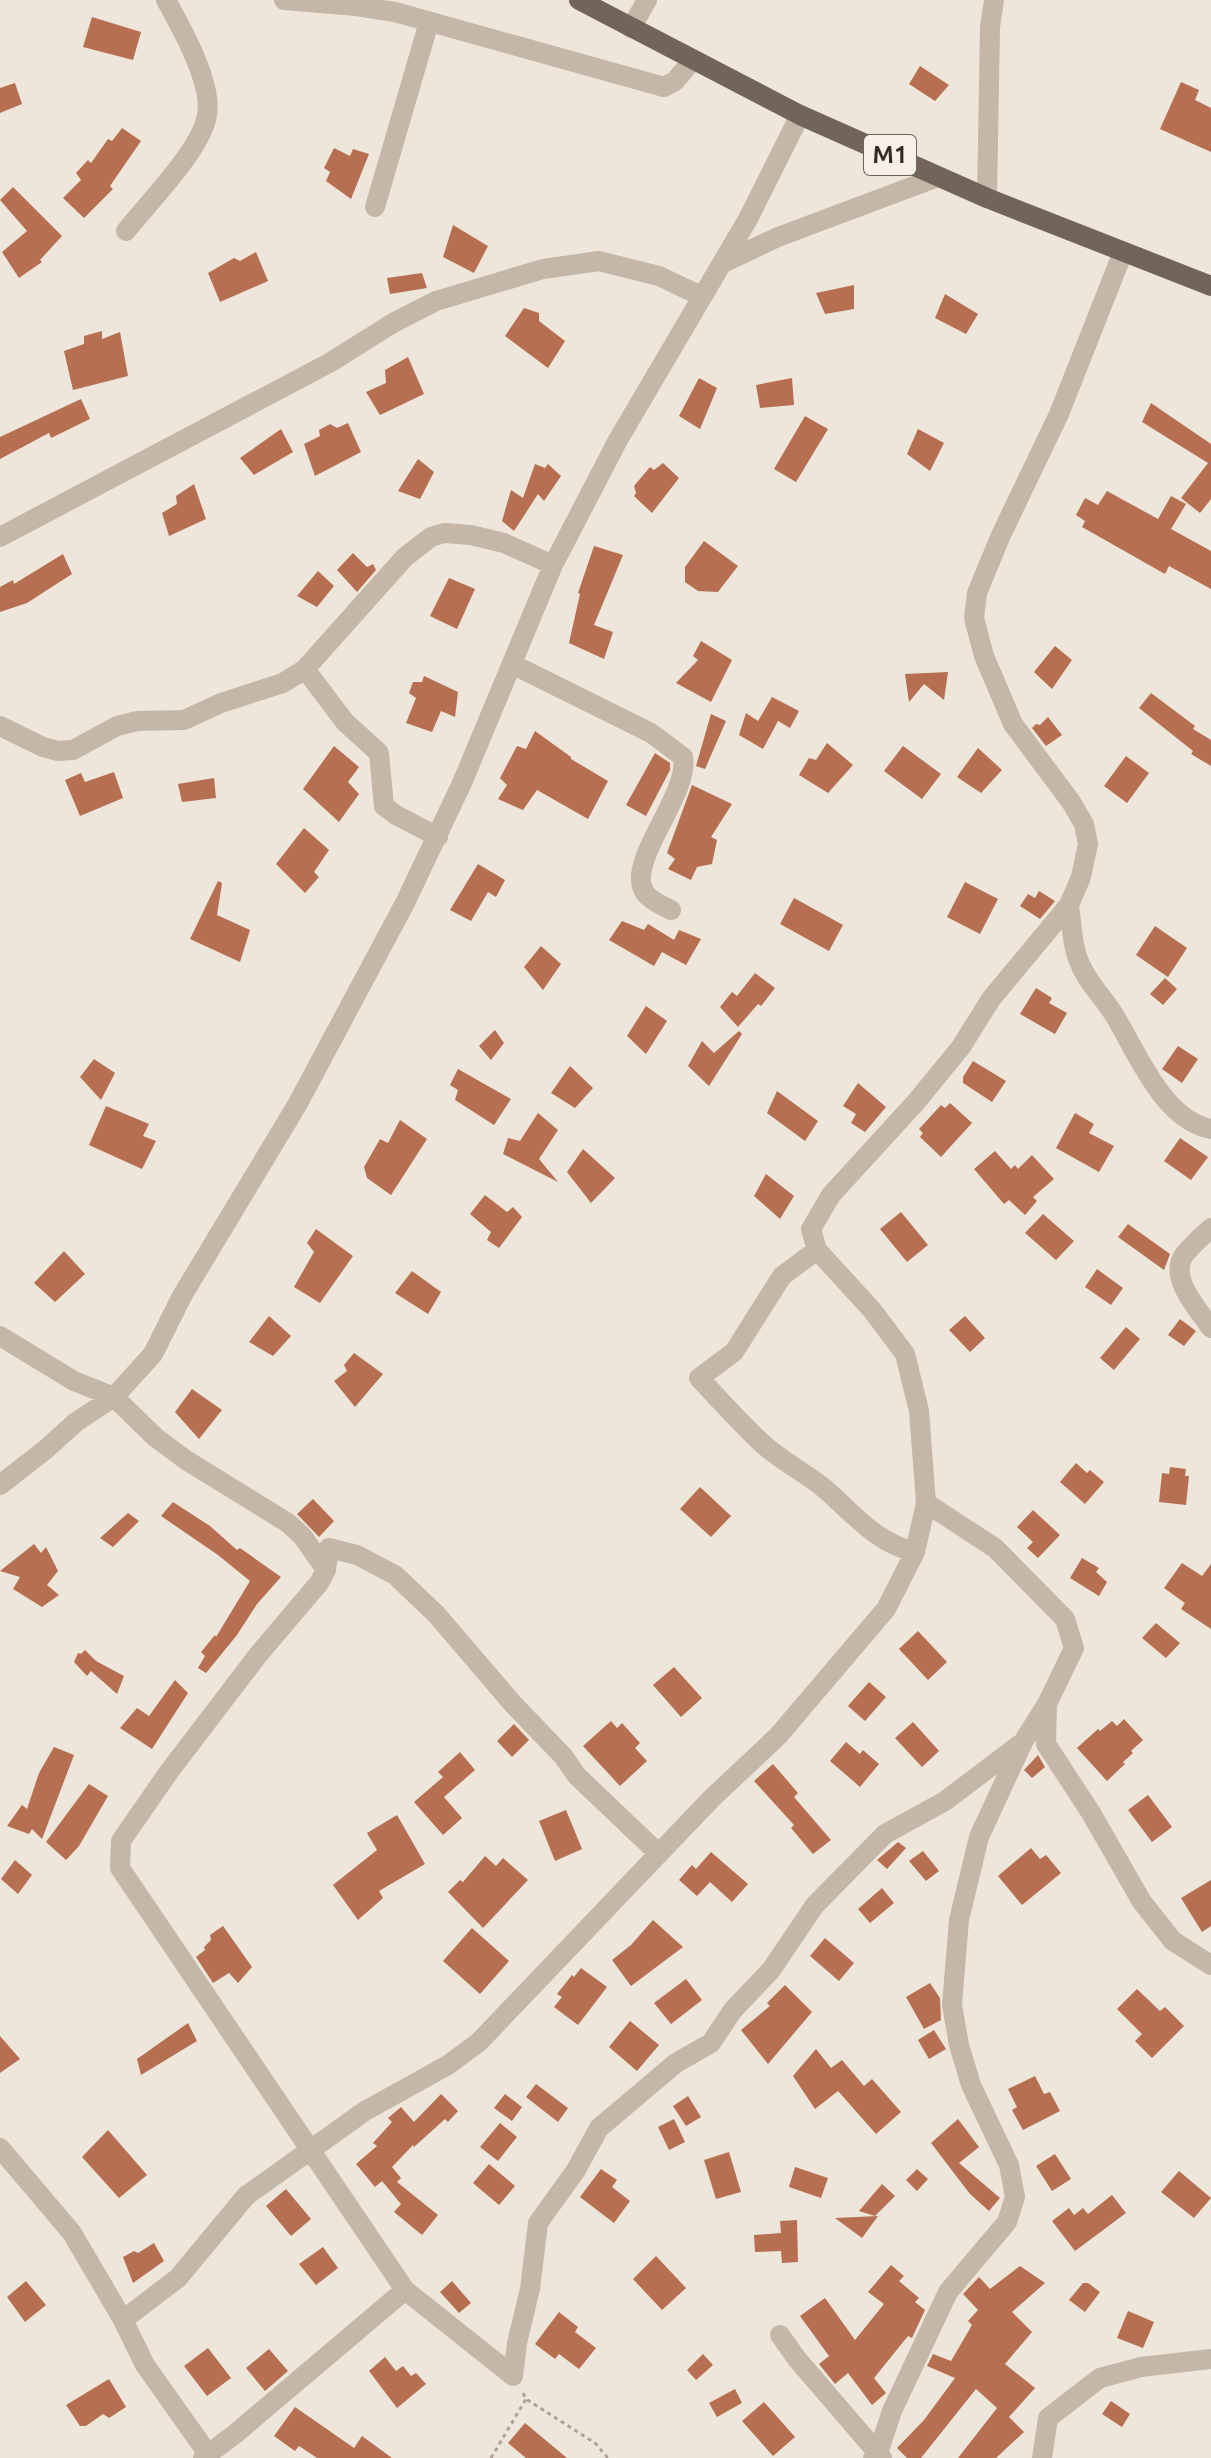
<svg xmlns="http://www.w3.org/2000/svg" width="1211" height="2458" viewBox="0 0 1211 2458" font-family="Ubuntu,sans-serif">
<rect width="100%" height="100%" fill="#eee6db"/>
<path fill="#b66f50" d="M92,17l49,15 -8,28 -50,-13z
M920,66l29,19 -14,16 -26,-17z
M1181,82l18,8 -4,10 16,8v44l-51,-23z
M15,83l7,21 -22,9v-25z
M122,128l19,13 -31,45 3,3 -29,29 -21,-20 18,-18 -5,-7 12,-13 3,3 17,-24 4,2z
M334,148l16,8 3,-7 16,5 -18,45 -25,-18 4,-9 -6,-4z
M13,187l49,49 -22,24 2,2 -23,16 -17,-26 25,-21 -27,-31z
M453,225l35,21 -14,27 -31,-16z
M256,252l12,29 -48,21 -12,-29 26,-15 6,3z
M422,273l5,15 -37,6 -3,-16z
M854,285v24l-29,5 -9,-21z
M945,294l33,20 -12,20 -31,-16z
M524,308l15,5v8l26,20 -17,27 -43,-32z
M102,331v8l18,-7 8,44 -55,14 -9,-39 20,-7v-8z
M408,357l16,37 -44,21 -14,-23 20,-9 -1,-13z
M699,378l18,10 -17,41 -21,-13z
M792,378l2,27 -34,3 -4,-23z
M81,399l9,20 -39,19 -2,-5 -49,26v-22z
M1151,403l60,41v55l-11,14 -19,-15 27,-35 -66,-41z
M805,416l23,13 -32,53 -22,-13z
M348,423l13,29 -46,24 -11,-32 16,-8 -1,-6 11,-6 7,4z
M281,429l12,23 -39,23 -14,-17z
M918,429l26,14 -14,28 -23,-17z
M418,459l16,13 -14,27 -22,-8z
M663,463l16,15 -27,35 -18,-17 2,-3 -2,-7 16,-19 4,3z
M535,464l10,4 3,-4 13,12 -17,25 -6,-7 -24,37 -12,-10 9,-31 12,8z
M194,484l12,35 -37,17 -7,-23 15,-9 -1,-8z
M1107,491l51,28 13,-23 15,8 -15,25 40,22v38l-42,-23 -4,8 -83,-47 3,-6 -9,-6 9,-17 13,7z
M704,541l34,25 -20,26 -20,-1 -13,-9v-15z
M594,546l29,9 -29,70 19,7 -9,27 -35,-16 11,-49 -2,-1z
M353,553l14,14 6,-3 3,6 -19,22 -20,-22z
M63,554l9,20 -45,29 -27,9v-25l13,-7 1,4z
M318,571l16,15 -17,21 -20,-11z
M449,578l26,11 -18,40 -27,-13z
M701,641l31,19 -21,42 -35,-19 22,-23 -5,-4z
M1055,646l17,14 -20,29 -18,-17z
M948,672l-4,28 -20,-16 -15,18 -4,-28z
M424,676l34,16 -3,25 -14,-6 -9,21 -26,-9 10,-25 -7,-5 4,-11h9z
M1151,693l44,33 -2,3 18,11v26l-20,-12 2,-3 -54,-43z
M772,697l27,14 -9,17 -12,-7 -15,28 -24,-14 7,-22 12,8z
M711,714l15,7 -21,48 -9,-3z
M1048,717l14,18 -16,11 -14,-18 4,-4 4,1z
M535,731l36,26v2l37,22 -20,38 -51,-29 -14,20 -25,-11 9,-14 -7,-7 17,-32 9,3z
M827,743l26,22 -25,28 -29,-18 10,-17 7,2z
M334,746l25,21 -11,15 11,12 -20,28 -36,-33z
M903,746l38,28 -19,25 -38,-28z
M978,748l24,22 -21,23 -24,-16z
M655,753l15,10v7l-24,46 -20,-11z
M1126,756l23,17 -22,30 -23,-17z
M114,772l9,26 -43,18 -15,-36 16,-7 4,9z
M214,778l2,20 -34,4 -4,-18z
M692,785l40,19 -21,33 6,3 -5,24 -15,3 -6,13 -23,-11 7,-10 -8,-6z
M304,828l25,22 -15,22 5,5 -14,16 -29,-29z
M478,864l27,16 -9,17 -8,-5 -17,29 -21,-11z
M218,881l4,2 -5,32 33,15 -10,32 -50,-23z
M965,882l33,17 -18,35 -33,-17z
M1039,891l16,10 -15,18 -20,-13 8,-12 7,4z
M794,898l49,27 -14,26 -49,-27z
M622,921l22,9 4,-6 26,16 5,-10 22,9 -15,26 -24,-13 -8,14 -45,-26z
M1155,926l32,22 -19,29 -32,-22z
M541,946l20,18 -18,26 -19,-23z
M755,973l20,15 -14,18 -3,-2 -20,23 -18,-20 12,-15 5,4z
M1165,978l12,11 -14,16 -13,-11z
M1036,988l16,10 -3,5 18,10 -12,21 -35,-20z
M646,1006l21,15 -21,33 -19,-18z
M495,1030l9,13 -13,17 -12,-14z
M739,1031l3,3 -33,52 -21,-20 14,-25 12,12z
M1178,1046l20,13 -16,24 -20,-14z
M94,1059l21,14 -14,27 -21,-23z
M973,1061l33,20 -14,21 -29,-19v-6z
M570,1066l23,22 -18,20 -24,-15z
M458,1069l53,30 -17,26 -39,-25 3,-10 -8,-5z
M858,1083l28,24 -21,25 -14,-9 5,-9 -13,-8z
M777,1091l41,30 -13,20 -38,-28z
M950,1103l22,20 -31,34 -21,-20 3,-4 -4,-4 22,-24 4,3z
M106,1106l43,18 -6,12 13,5 -14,28 -53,-24z
M538,1113l20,17 -19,29 19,23 -55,-28 5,-16 12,3z
M1075,1113l19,11 -5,9 25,13 -15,26 -43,-24z
M400,1120l27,19 -36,56 -24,-17 -3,-11 16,-28 8,4z
M1180,1138l28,19 -17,23 -27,-19z
M583,1149l32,29 -24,25 -24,-31z
M995,1151l16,18 4,-4 3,4 14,-14 22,24 -21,18 4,4 -12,14 -16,-15 -5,4 -30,-35z
M766,1174l28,22 -14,23 -26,-23z
M485,1195l22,17 6,-5 9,10 -23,31 -12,-8 4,-8 -21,-18z
M901,1212l27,33 -21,17 -27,-33z
M1043,1214l31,27 -18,19 -31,-27z
M1128,1224l42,30 -6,16 -46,-33z
M316,1229l37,27 -33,47 -26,-16 20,-35 -7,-9z
M64,1251l21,23 -30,28 -21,-19z
M1097,1269l26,19 -12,17 -26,-18z
M412,1271l29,21 -13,22 -33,-21z
M269,1316l22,20 -18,20 -24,-14z
M965,1316l20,22 -15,14 -21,-22z
M1180,1319l16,12 -12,15 -16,-11z
M1126,1327l14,12 -26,31 -14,-12z
M354,1353l29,21 -28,33 -21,-26 13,-10 -3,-6z
M192,1389l30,21 -23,29 -24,-27z
M1076,1463l11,10 3,-3 14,12 -19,22 -25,-22z
M1170,1467l16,2 -1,7h4l-3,29 -27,-3 3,-29 7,1z
M700,1487l31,29 -20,21 -31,-28z
M313,1499l21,22 -15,16 -22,-23z
M173,1502l37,24 27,24 3,-2 41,29 -24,27 -20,31 -31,38 -8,-5 7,-12 -4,-4 14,-17 1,2 34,-56 -32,-26 -57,-39z
M1033,1510l27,25 -22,23 -11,-10 6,-6 -16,-15z
M128,1513l11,8 -26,26 -13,-9z
M34,1544l7,9 5,-6 12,24 -11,14 12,10 -17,12 -29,-18 7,-12 -20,-6z
M1082,1558l17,10 -3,4 11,10 -8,14 -29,-18z
M1182,1563l20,13 9,-12v65l-30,-20 4,-6 -21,-15z
M1156,1623l24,20 -14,15 -24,-20z
M918,1631l29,31 -19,18 -29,-31z
M85,1650l11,11 28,15 -7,18 -26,-23 -4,5 -13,-14 4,-9 3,1z
M674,1667l28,31 -21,19 -28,-32z
M175,1680l13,13 -36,56 -32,-21 17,-20 12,8z
M869,1682l17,15 -21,24 -17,-15z
M1124,1719l19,21 -12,11 2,2 -10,9 2,2 -18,17 -30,-33 21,-19 2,2 12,-10 5,5z
M611,1721l6,7 5,-5 18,20 -5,5 12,13 -27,25 -37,-40z
M913,1722l26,29 -17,16 -27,-29z
M514,1724l15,16 -17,17 -15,-16z
M846,1742l14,12 3,-4 16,14 -19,23 -30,-26z
M54,1747l20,8 -32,84 -10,-10 -3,5 -22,-8 15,-21 5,4 12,-36z
M460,1752l15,18 -31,27 18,21 -19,17 -29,-33 29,-25 -5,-5z
M1038,1755l7,12 -13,11 -8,-8z
M773,1764l25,29 -4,4 37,43 -18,14 -22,-26 3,-3 -40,-44z
M89,1784l19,12 -29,50 -13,14 -20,-18z
M1148,1795l24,32 -20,15 -24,-32z
M566,1810l16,39 -27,12 -16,-40z
M397,1815l28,49 -46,27 4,7 -25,22 -25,-35 44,-35 -10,-17z
M898,1842l8,6 -19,21 -10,-9z
M1031,1848l9,11 6,-4 15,18 -39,32 -24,-29z
M923,1851l16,20 -13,10 -17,-20z
M711,1852l37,32 -16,18 -22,-20 -13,14 -18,-16 13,-15 4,4z
M485,1856l11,10 7,-8 25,22 -45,48 -35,-36 12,-12 3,2z
M15,1860l17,15 -14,19 -17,-15z
M1211,1880v46l-9,6 -21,-34z
M882,1888l12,15 -24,20 -12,-14z
M653,1920l30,27 -52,39 -19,-26 19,-15z
M223,1926l29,41 -14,16 -9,-10 -16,10 -17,-26 9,-7 -1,-3 7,-7 -1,-5z
M472,1928l37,33 -29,33 -37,-33z
M825,1938l29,25 -15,18 -29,-25z
M581,1968l26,19 -29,38 -24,-18 8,-10 -5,-3 15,-19 2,2z
M686,1979l16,21 -31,24 -17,-21z
M930,1983l10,15 1,22 -17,9 -18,-32z
M785,1985l27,27 -44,52 -27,-34 29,-24 -3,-3z
M1137,1989l23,22 5,-4 19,19 -32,32 -17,-17 7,-7 -25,-25z
M630,2021l29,24 -22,26 -28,-24z
M188,2023l9,18 -56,34 -4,-16z
M934,2030l12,19 -17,10 -11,-19z
M0,2036l20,23 -20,14z
M816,2049l15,19 11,-8 22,26 8,-7 29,33 -25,22 -38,-43 -23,18 -22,-33z
M1035,2076l9,18 6,-2 10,19 -37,19 -11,-20 5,-3 -9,-18z
M536,2084l32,24 -10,14 -32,-25z
M441,2094l17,17 -10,11 -3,-3 -31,28 -1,-2 -21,22 9,11 -4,4 41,33 -16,20 -28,-23 7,-8 -19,-23 -7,6 -19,-23 21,-18 -4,-3 19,-21 -4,-4 13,-11 13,15z
M505,2094l17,13 -10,14 -18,-13z
M688,2096l13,21 -15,9 -13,-20z
M674,2119l11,23 -16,8 -11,-23z
M958,2119l21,28 -20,16 41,35 -11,13 -19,-17 -39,-51z
M500,2123l17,14 -19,24 -18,-14z
M108,2130l39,45 -28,23 -37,-41z
M729,2152l12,40 -25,7 -12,-39z
M1055,2154l16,25 -19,12 -16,-25z
M489,2164l26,22 -16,19 -26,-22z
M795,2167l33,11 -7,20 -32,-11z
M601,2169l16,11 -5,7 18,14 -16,22 -34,-26z
M917,2169l11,10 -11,12 -11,-11z
M1179,2171l32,27 -17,20 -33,-26z
M882,2184l13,12 -20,20 -16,-5z
M286,2189l25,30 -20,17 -25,-30z
M1112,2195l14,18 -51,38 -23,-30 17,-13 5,7 9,-7 5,6z
M878,2216l-16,22 -27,-20z
M797,2220l1,42 -16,1 -1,-12 -26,1 -1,-17 27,-2 -1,-12z
M154,2243l10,18 -31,22 -10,-26 11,-6 4,2z
M323,2247l15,21 -22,17 -17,-21z
M656,2256l30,32 -24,22 -29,-31z
M891,2265l13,11 -5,5 20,17 -4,4 10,8 -13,28 -4,-2 -34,42 12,15 -14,12 -24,-32 -13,11 -16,-20 10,-8 -29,-40 25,-18 30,42 29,-36 -16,-12z
M1020,2266l25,17 -33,29 20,20 -27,32 30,24 -26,29 15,15 -28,26h-38l39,-50 -21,-19 -55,69h-14l-10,-10 27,-28 31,-42 -28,-12 6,-12 18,7 21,-36 -4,-4 10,-11 -15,-16 16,-17 11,12z
M26,2281l20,24 -21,17 -18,-25z
M452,2281l19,22 -12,10 -19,-21z
M1083,2283h5l12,9 -15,20 -16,-12z
M1128,2311l26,11 -11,26 -26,-10z
M559,2312l19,15 -3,5 21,16 -17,21 -20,-15 -4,5 -20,-15z
M208,2348l23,30 -24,18 -23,-30z
M269,2349l19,22 -23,20 -19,-23z
M703,2354l10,11 -17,15 -9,-10z
M385,2357l11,14 7,-5 8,10 5,-3 10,11 -29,24 -28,-37z
M109,2379l17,28 -17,11 -6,-4 -17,12h-6l-14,-21z
M735,2389l7,14 -25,14 -8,-14z
M1111,2401l19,13 -8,13 -20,-13z
M764,2402l31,35 -22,19 -31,-35z
M295,2407l59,41 8,-12 30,22h-75l-18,-12 -4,5 -21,-15z
M525,2423l42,35h-41l-18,-15z"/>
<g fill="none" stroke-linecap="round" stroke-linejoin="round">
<path stroke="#b0a193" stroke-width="3" stroke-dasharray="4 4" stroke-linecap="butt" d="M523,2393l3,6 69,44 13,15
M491,2458l35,-59"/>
<path stroke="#c4b7a8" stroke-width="20" d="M284,0l72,6 39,6 269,75 11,-6 18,-21
M631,28l16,-28
M987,198l3,-171 4,-27
M375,207l54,-185
M126,231c22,-28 76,-82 81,-116 6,-31 -26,-88 -41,-115
M723,263l55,-26 160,-60
M0,537l331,-175 62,-39 43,-22 107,-32 56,-8 60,15 42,20
M512,664l139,69 32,24c7,38 -59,106 -38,136 6,8 18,13 26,17
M305,669l40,53 34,31 5,53 12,9 42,22
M0,726l43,21 15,4 15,-1 44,-24 20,-5 47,-1 37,-17 62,-20 22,-14 100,-112 26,-20 13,-4 27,2 33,8 49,22
M1069,905c3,20 3,43 12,61 8,19 25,34 35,52 22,37 48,102 95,111
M1211,1228c-9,8 -19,17 -27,27 -16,23 15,55 27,73
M817,1250l-35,26 -48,76 -35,26c21,22 42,46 65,67 19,17 42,28 61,44 29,25 51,54 90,63
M0,1336l74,45 40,16 41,40 31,23 102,63 15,14 23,33 3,-22 28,7 38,20 41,39 77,90 50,52 14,20 82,78
M0,1485l45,-35 31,-28 38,-25 39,-43 29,-58 115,-191 108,-202 57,-120 91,-218 65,-125 130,-221 52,-104
M326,1570l-7,13 -61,72 -90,118 -47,68 -1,27 285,422 108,86
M1047,1704l-1,40 45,69 51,89 31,39 38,24
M0,2148l72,85 51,87 22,45 63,89
M123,2320l55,-42 68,-82 119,-85 83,-46 31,-23 232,-243 67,-63 108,-127 29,-57 11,-49 -7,-92 -14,-57 -33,-44 -55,-60 -6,-21 20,-34 85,-93 45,-55 30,-48 78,-94 12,-28 7,-33 -4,-20 -13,-22 -58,-78 -29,-68 -10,-38 3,-25 24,-58 58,-121 64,-162
M780,2335l17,24 85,99
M513,2376l4,-33 13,-54 8,-66 38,-53 23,-42 77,-65 35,-20 22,-33 38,-40 44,-65 70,-71 60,-33 74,-56
M203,2458l32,-24 170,-144
M873,2458l5,-5 14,-42 56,-119 59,-70 8,-25 -6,-32 -38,-80 -12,-40 -7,-40 7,-85 20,-83 44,-95 24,-38 27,-56 -9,-29 -70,-71 -69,-45
M1042,2458l6,-40 52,-40 41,-11 70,-8"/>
<path stroke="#72645a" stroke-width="20" d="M579,0l221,115 187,83 224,88"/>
</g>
<g text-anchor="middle" stroke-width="6" stroke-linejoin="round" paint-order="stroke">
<rect fill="#f6f0e6" stroke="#6d6660" stroke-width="2" x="864" y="135" width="52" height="40" rx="6"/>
<g font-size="24" font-weight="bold" fill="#322b27">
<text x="890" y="163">M1</text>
</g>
</g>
</svg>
